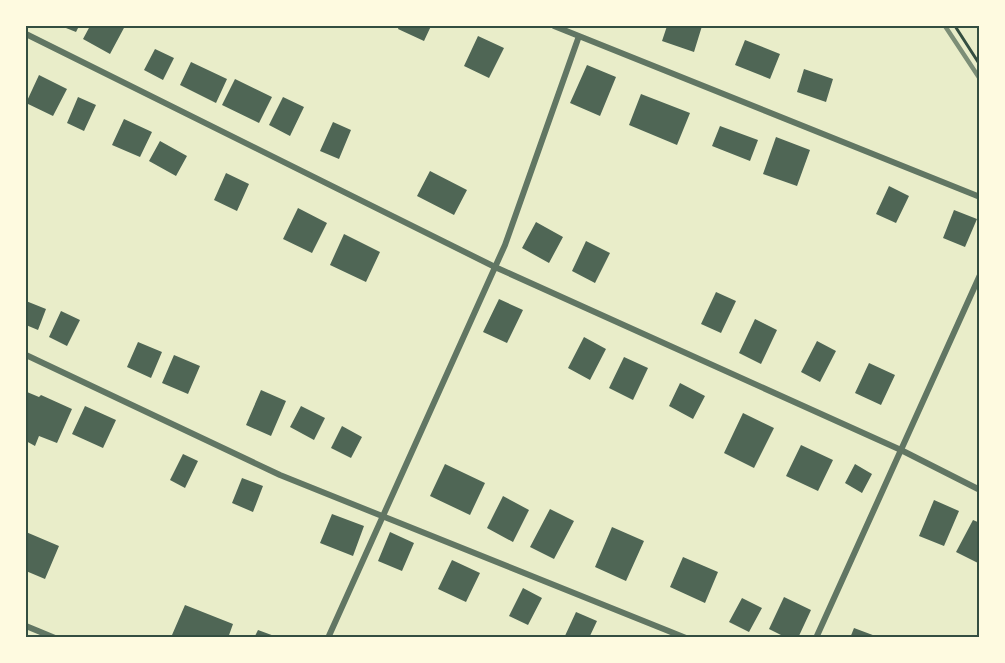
<svg xmlns="http://www.w3.org/2000/svg" width="1005" height="663" viewBox="0 0 1005 663" font-family="Ubuntu,sans-serif">
<rect width="100%" height="100%" fill="#e9edc9"/>
<path fill="#4f6655" d="M61,26h18l-3,6z
M90,26h35l-15,28 -27,-15z
M399,26h32l-7,15 -26,-12z
M667,26h35l-8,26 -32,-11z
M478,36l26,12 -15,30 -25,-12z
M745,40l35,14 -10,25 -35,-14z
M155,49l19,9 -11,22 -19,-10z
M191,62l36,17 -11,24 -36,-18z
M587,65l29,12 -16,39 -30,-13z
M804,69l29,10 -7,23 -29,-10z
M39,75l28,14 -14,27 -27,-13z
M235,79l37,18 -13,26 -37,-18z
M641,94l49,19 -13,32 -48,-20z
M78,97l18,8 -12,26 -17,-8z
M283,97l21,10 -14,29 -21,-11z
M124,119l28,13 -12,25 -28,-12z
M333,122l18,8 -12,29 -19,-8z
M720,126l38,14 -8,21 -38,-15z
M776,137l34,13 -13,36 -34,-12z
M160,141l27,15 -11,20 -27,-15z
M430,171l37,19 -13,25 -37,-19z
M226,173l23,11 -12,27 -23,-11z
M889,186l20,10 -13,27 -20,-9z
M298,208l29,15 -15,30 -29,-14z
M954,210l23,9 -12,28 -22,-9z
M536,222l27,15 -14,26 -27,-15z
M344,234l36,18 -14,30 -36,-17z
M586,241l24,12 -15,30 -23,-12z
M716,292l20,9 -15,32 -20,-9z
M499,299l24,11 -16,33 -24,-11z
M26,301l20,8 -8,21 -12,-5z
M61,311l19,9 -13,26 -18,-9z
M755,319l22,11 -16,34 -22,-11z
M584,337l22,12 -16,31 -22,-12z
M817,341l19,10 -16,31 -19,-10z
M138,342l24,10 -11,26 -24,-11z
M174,355l26,11 -12,28 -26,-11z
M624,357l24,11 -15,32 -24,-12z
M869,363l26,12 -14,30 -26,-12z
M680,383l25,13 -12,23 -24,-13z
M261,390l25,11 -15,35 -25,-11z
M27,392l12,5 2,-2 31,14 -15,34 -18,-7 -4,10 -9,-5z
M85,406l31,14 -13,28 -31,-14z
M301,406l24,12 -11,22 -24,-13z
M743,413l31,15 -20,40 -30,-15z
M342,426l20,11 -11,21 -20,-10z
M801,445l32,15 -15,31 -32,-15z
M183,454l15,7 -13,27 -15,-8z
M445,464l40,19 -15,32 -40,-19z
M855,464l17,10 -10,19 -17,-10z
M242,478l21,8 -10,26 -21,-9z
M503,496l26,14 -16,32 -26,-14z
M934,500l25,11 -15,35 -25,-10z
M550,509l24,12 -20,38 -24,-12z
M332,514l32,12 -11,30 -33,-13z
M973,520l7,3v41l-24,-12z
M612,527l32,14 -18,40 -31,-14z
M26,532l33,14 -14,33 -19,-8z
M390,532l24,11 -12,28 -24,-10z
M683,557l35,15 -13,31 -35,-16z
M452,560l28,13 -14,29 -28,-13z
M523,588l19,10 -14,27 -19,-9z
M784,597l27,13 -13,28h-11l-18,-9z
M742,598l20,10 -13,24 -20,-10z
M185,605l48,19 -5,14h-49l-7,-3z
M576,612l21,9 -8,17h-25z
M854,628l24,9v1h-28z
M258,630l19,7v1h-23z"/>
<g fill="none" stroke-linecap="round" stroke-linejoin="round">
<path stroke="#344e41" stroke-width="3" d="M955,26l25,39"/>
<path stroke="#617663" stroke-width="6" d="M554,26l426,171
M26,34l469,233 406,183 79,40
M26,355l254,120 406,163
M26,626l29,12
M328,638l177,-393 74,-209
M816,638l164,-363"/>
<path stroke="#7c8e77" stroke-width="4.5" d="M945,26l35,53"/>
</g>
<rect width="1005" height="663" fill="none" stroke="#fefae0" stroke-width="54"/>
<rect x="27" y="27" width="951" height="609" fill="none" stroke="#344e41" stroke-width="2"/>
</svg>
